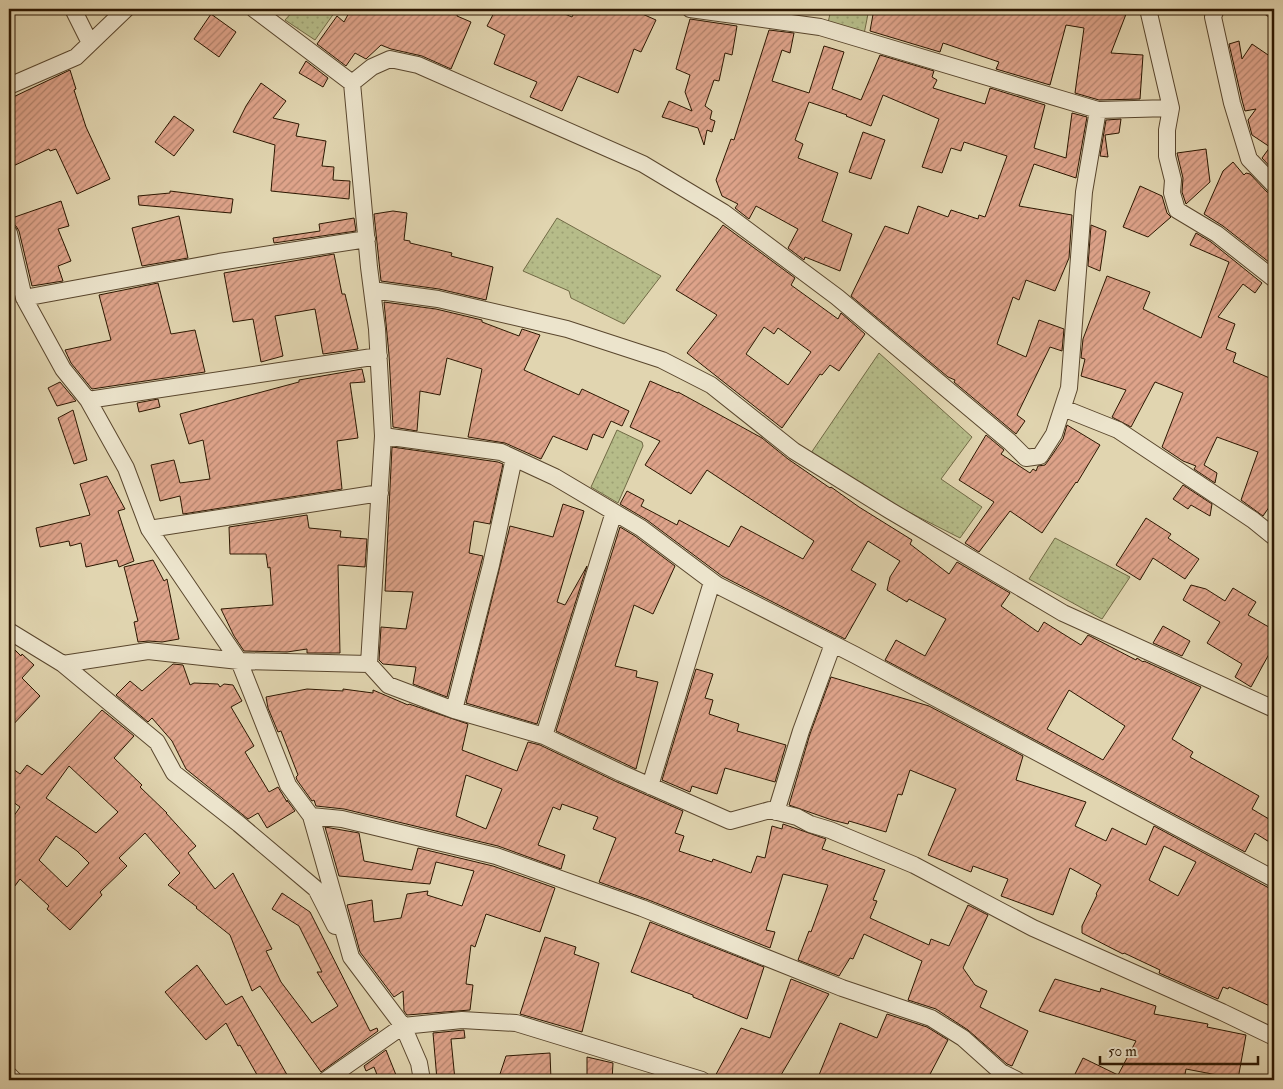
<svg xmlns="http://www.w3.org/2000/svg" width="1283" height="1089" viewBox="0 0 1283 1089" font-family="'IM FELL Double Pica',serif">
<defs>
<pattern id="grass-dots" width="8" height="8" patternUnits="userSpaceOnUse" patternTransform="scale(1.25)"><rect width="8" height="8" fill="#b6bc89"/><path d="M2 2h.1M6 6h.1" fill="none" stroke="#9da174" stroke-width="1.8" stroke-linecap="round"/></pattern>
<pattern id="building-hatch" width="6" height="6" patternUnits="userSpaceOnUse" patternTransform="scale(1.25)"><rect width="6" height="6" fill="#dea38a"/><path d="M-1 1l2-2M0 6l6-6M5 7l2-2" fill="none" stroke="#b4846e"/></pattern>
</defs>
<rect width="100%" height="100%" fill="#e1d5b0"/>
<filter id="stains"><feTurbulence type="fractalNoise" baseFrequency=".004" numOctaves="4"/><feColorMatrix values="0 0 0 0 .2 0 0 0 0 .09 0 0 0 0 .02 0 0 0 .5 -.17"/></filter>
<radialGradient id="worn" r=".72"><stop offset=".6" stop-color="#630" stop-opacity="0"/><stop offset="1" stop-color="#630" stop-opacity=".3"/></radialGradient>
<path fill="url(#grass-dots)" stroke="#716a45" d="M302,9h35l-22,31 -30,-20 9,-10 4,5z
M831,9h38l-5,25 -36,-11z
M557,218l104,58 -37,48 -53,-26 -2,-7 -46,-20z
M879,353l93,84 -31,42 41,28 -22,31 -71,-36 -78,-49z
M617,430l25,12 1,4 -25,57 -27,-16z
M1055,538l75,39 -28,42 -73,-40z"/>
<path fill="url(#building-hatch)" stroke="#2c1701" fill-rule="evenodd" d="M351,9h108l-2,7 14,6 -20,47 -29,-13 -31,-7 -10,-4 -15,14 -11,-6 -9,13 -29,-22 20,-28 7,6z
M496,9h57l19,8 4,-8h55l25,11 -15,32 -7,-3 -16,44 -40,-17 -16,35 -32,-14 7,-15 -43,-18 11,-29 -18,-9z
M874,9h254l-17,44 32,2 -3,44 -41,1 -24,-7 9,-65 -18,-3 -16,60 -54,-16 3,-7 -56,-19 -3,9 -70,-21z
M211,14l25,18 -17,25 -25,-18z
M690,19l47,7 -5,29 -7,-2 -6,28 -5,-1 -9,26 7,5 -2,8 5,2 -3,11 -5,-2 -3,15 -6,-17 -36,-11 7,-16 23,10 -7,-19 5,-17 -14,-6z
M769,30l25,3 -4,20 -8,-3 -10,31 37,12 15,-47 20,6 -12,37 29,11 19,-45 54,16 -2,6 5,3 -4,8 52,16 5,-16 55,17 -11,43 32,10 6,-45 15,4 -11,61 -42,-14 -15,42 53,9 -3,43 -14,33 -29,-11 -7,20 -6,-3 -16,47 29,13 13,-37 25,9 -2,22 -12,-4 -33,68 8,6 -9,13 -62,-52 1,-2 -7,-3 -97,-81 34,-70 23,8 10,-28 30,11 3,-7 27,9 1,-4 6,2 22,-61 -43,-14 -3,9 -10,-3 -9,25 -20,-6 17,-48 -56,-24 -12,31 -25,-10 1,-1 -38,-13 -14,38 8,4 -5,14 40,15 -16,48 30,13 -12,37 -35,-14 -1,3 -16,-12 10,-19 -42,-23 -7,13 -14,-11 3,-4 -16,-8 -6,-16 15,-41 3,1z
M1239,41l3,18 10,-15 22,15v112l-12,-13 8,-11 -18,-12 -4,-15 8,-11 -11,2 -3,-11 -13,-56z
M306,61l22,17 -5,9 -24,-14z
M70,70l6,19 -2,1 12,37 24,52 -33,15 -21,-45 -6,2 -1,-2 -40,19v-69z
M261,83l25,18 -13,17 26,6 -3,12 30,5 -4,25 12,1 -1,13 17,1 -1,18 -78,-8 4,-46 -42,-13 13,-26z
M174,116l20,14 -20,26 -19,-14z
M1121,119l-2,14 -14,2 3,22 -8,-1 6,-36z
M863,132l22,8 -14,39 -22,-7z
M1206,149l4,33 -24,22 -4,-12 1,-14 -6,-25z
M1233,162l11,13 2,-2 4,1 17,18 7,3v71l-51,-40 -19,-12 19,-43z
M1140,186l22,10 5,17 4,4 -23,20 -25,-10z
M170,191l63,8 -2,14 -92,-8 -1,-9 32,-3z
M61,201l8,25 -11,3 13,32 -13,5 5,15 -31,5 -13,-55 -3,-5 -7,-3v-4z
M393,211l14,2 -3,27 6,1v2l42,10 -1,3 42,11 -7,33 -47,-11 -58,-8 -7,-67z
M179,216l9,42 -46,8 -10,-38z
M354,218l2,13 -82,12 -1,-5 47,-7 -1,-7z
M723,225l72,53 -4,7 47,34 3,-6 24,21 -26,37 -9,-6 -8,10 -2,-1 -38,54 -95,-75 30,-38 -41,-25zM764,327l10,7 4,-6 33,24 -23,33 -42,-31z
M1091,225l15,6 -6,40 -12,-5z
M1196,233l15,9 51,41 -7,10 -12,-9 -25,33 17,7 -9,25 10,4 -3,9 41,18v120l-11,16 -22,-16 17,-48 -41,-15 -13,28 13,8 -2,10 -21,-14 2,-3 -13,-5 -21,-14 21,-54 -28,-11 -24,45 -19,-10 14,-27 -45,-14 4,-17 -4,-1 2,-19 24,-63 43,16 -7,17 58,29 28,-76 -39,-17z
M334,254l8,40h3l13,55 -35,5 -8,-45 -40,7 8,40 -22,6 -8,-43 -20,3 -9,-49z
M158,283l13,51 24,-4 10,42 -113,17 -21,-26 -6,-13 46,-10 -12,-45z
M384,302l52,7 46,11v2l37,14 3,-7 18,6 -16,35 55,25 3,-6 47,22 -7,15 -11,-5 -8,17 -10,-4 -6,16 -34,-14 -12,23 -36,-16 -37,-6 14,-68 -35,-11 -7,37 -20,-4 -3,40 -24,-4 -4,-72z
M362,369l3,13 -15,1 8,55 -21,3 5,48 -159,25 -3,-18 -20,5 -9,-36 23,-5 6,23 30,-4 -7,-39 -14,4 -9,-30 119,-32v-2z
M650,381l28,12v-1l84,46 26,21 42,29 1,-1 28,20 53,33 -2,4 39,30 8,-12 53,31 -9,13 37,26 6,-10 37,23 7,-10 48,25 1,-2 6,4 1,-1 57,26 -29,52 21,13 -3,5 69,39 -7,13 22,13v23l-19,-12 -10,19 -360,-192 11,-20 29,16 21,-37 -37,-20 -2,3 -20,-12 3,-13 10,-16 -32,-20 -17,29 25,14 -31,55 -123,-63 -75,-56 -27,-16 7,-13 17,9 -3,6 36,19 2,-5 50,27 12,-21 62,33 11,-18 -107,-71 -16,24 -46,-29 15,-24 -30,-14zM1069,690l56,36 -22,34 -56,-31z
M60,382l16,19 -19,5 -9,-18z
M158,399l2,8 -21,5 -2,-9z
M73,410l14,50 -13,4 -16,-46z
M1067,425l33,20 -23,38 -1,-1 -34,51 -32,-22 -31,41 -14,-9 29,-41 -35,-22 27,-45 18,15 -3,4 29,19 3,-4 3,2 2,-5 7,-1 3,-4 15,-22z
M392,447l106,15 5,2 -13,60 -16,-3 -5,32 14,3 -36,141 -34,-13 3,-17 -33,-3 -4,-4 2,-33 25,2 7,-37 -28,-1z
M107,476l18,33 -7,2 16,50 -15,6 -2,-7 -31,7 -5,-24 -11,3 -1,-5 -29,6 -4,-19 54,-13 -10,-31z
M1183,485l29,19 -2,12 -19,-11 -3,4 -15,-10z
M563,504l21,7 -27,91 8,3 22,-39 -50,158 -71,-21 44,-177 43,11z
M307,515l2,13 32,3 -1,6 27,2 -2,28 -27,-2 2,88h-33v-4l-20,3 -43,-1 -10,-15 -13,-27 52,-4 -3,-38 -2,1 -2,-14h-36l-1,-27z
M1146,518l25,16 -3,4 31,21 -14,20 -32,-21 -13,22 -24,-15z
M620,527l15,9 40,30 -22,48 -19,-9 -19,61 22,5 -1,6 22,5 -22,87 -80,-38z
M153,560l11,21 3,-2 12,60 -17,3 -13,-1 -11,1 -4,-20 4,-1 -14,-54z
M1191,585l15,4 19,12 8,-13 23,14 -8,13 26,15v15l-23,42 -16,-10 7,-13 -35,-21 13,-21 -37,-22z
M1163,626l27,15 -8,15 -29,-13z
M9,644l12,12 1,-2 12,11 -12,13 18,18 -31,33z
M173,664l10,1 7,20 4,-2 24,1 2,3 4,-3 9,1 9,16 -11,6 23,39 -9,6 24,40 9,-5 9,15v-2l8,11 -28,17 -9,-15 -10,6 -62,-50 -14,-28 -20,-23 -4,4 -32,-27 14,-14 12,10z
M696,669l17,5 -8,24 8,2 -4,14 30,10 -2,7 49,14 -11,37 -50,-14 -8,26 -25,-8 -2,6 -28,-12z
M831,677l98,29 94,50 -7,24 70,22 -11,24 31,15 6,-13 34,17 8,-19 115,62 5,1v119l-45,-21 -1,2 -5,-2 -5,12 -59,-26 1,-3 -36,-17 -1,1 -41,-21v-7l15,-31 -1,-1 5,-9 -31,-17 -17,47 -52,-19 7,-17 -35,-13 -2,6 -43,-17 28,-66 -46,-19 -8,25 -4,-1 -12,38 -37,-11 -1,3 -16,-4 -43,-15 21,-71zM1164,846l32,16 -18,34 -29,-16z
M307,689l36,2v-2l30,4v-3l35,15 1,-1 59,20 -6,26 55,21 11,-29 12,3 77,37 66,29 -8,22 9,3 -5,15 33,11 1,-3 38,14 6,-17 8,2 7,-32 10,3 1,-5 43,15 -4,10 63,21 -12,30 4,1 -7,17 59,27 2,-6 18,7 19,-41 20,10 -25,53 12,17 12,6 -7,16 48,24 -16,35 -5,-2 -39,-34 -32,-21 -28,-9 14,-39 -58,-27 -11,25 -3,-1 -11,18 -41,-16 11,-29 2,1 17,-47 -45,-11 -17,56 9,2 -5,16 -124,-49 -47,-17 17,-44 -23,-9 5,-12 -36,-13 -2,6 -7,-3 -15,38 27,10 -4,14 -63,-23 -154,-37 -28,-3 -2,-6 -2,1 -15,-21 -1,-3 2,-2 -17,-44 -3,1 -10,-24 -2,-11zM466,775l36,14 -16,40 -30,-13z
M102,710l32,26 -20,22 28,27 -2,2 27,26h-1l30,33 -8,7 27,36 18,-16 39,76 -6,2 15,31 31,41 26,-17 -21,-34h5l-23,-46 -27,-17 10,-16 28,19 60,119 7,-3 1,3 -57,41 -61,-86 -8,5 -22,-56 -34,-27 1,-1 -29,-22 12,-12 -35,-40 -26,25 8,8 -27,26 2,3 -32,35 -23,-21 2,-3 -29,-27 -11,15v-71l11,-16 -11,-8v-33l11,8 7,-9 15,10zM69,766l49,46 -22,21 -50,-35zM56,836l21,15 12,12 -22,24 -28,-27z
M325,827l34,6 5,28 48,9 6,-22 75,18 62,22 -15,44 -54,-18 -11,33 -4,-2 -5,39 7,1 -3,25 -63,5 -3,-4 -1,-20 -9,6 -34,-45 -13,-47 25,-5 2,22 27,-4 6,-24 21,-3 -1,4 35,11 12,-35 -38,-9 -6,22 -91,-8z
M650,922l114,45 -17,52 -54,-22v-2l-62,-23z
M545,937l31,10 -2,7 25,9 -17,69 -62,-18z
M197,965l29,40 16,-9 48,84h-30l-20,-35 -2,1 -12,-23 -20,17 -41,-48z
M791,979l38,15 -51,86h-65l28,-52 29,10z
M1055,979l45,13 1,-4 55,18 -2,8 54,10 -1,3 39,8 -8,44 -52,-10 -2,11h-112l11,-22 35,17 18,-34 -97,-30z
M887,1014l40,13 21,13 -21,40h-110l23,-57 37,15z
M464,1030l1,8 -14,1 4,41h-18l-4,-47z
M386,1050l12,30h-19l-5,-13 -8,4 -2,-5z
M550,1053l1,27h-53l8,-24z
M587,1057l26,6 -1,17h-25z"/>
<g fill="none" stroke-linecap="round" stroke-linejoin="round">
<defs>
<path id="street" d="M73,9l17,34
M254,9l98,74 17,184 8,62 6,107 -14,228
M690,9l130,18 278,83 73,-2
M1148,9l23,99 -4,22v26l6,24 -1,13 5,17 40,24 57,45
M1216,9l-3,8 19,86 17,56 25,26
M1272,9l2,1
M352,83l20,-16 18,-8 28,6 225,99 80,48 114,85 173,145 16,16 14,-2 14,-22 15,-46 15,-196 14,-82
M9,86l67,-29 50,-48
M9,233l15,65 39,71 25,31 38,68 23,61 90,132 49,124 23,31 40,141 52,69 16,37 3,17
M372,290l66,9 129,30 95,31 49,25 83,66 95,59 174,103 211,96
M24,298l195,-36 148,-23
M88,400l291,-44
M1063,408l55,22 135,90 21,17
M383,436l118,16 54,25 86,51 76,57 138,70 419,224
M149,529l231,-36
M9,631l54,33 94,78 17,31 65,51 77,65 19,37
M63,664l85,-13 91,10 130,3 19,21 66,25 90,26 77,37 109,48 40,-11 27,7 13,7 20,6 84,35 119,63 189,84 52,25
M454,710l37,-145 23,-107
M544,736l70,-224
M650,786l62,-204
M776,812l25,-81 32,-87
M311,816l31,3 154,37 146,52 200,80 89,30 32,20 38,34 16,8
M9,1075l5,5
M326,1080l77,-54 59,-6 54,3 186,57"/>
</defs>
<use href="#street" stroke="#59462d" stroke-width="18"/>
<use href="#street" stroke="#ece4cc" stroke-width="16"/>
</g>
<rect width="1283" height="1089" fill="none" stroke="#e1d5b0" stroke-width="30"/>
<rect x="10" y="10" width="1263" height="1069" fill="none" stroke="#2c1701" stroke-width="2.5"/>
<rect x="15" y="15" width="1253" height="1059" fill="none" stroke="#2c1701"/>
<path d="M1100 1056v8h158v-8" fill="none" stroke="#2c1701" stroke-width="2.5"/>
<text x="1108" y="1056" font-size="15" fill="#2c1701" stroke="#ece4cc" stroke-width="4" paint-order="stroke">50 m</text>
<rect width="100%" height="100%" filter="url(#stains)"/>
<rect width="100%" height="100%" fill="url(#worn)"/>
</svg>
